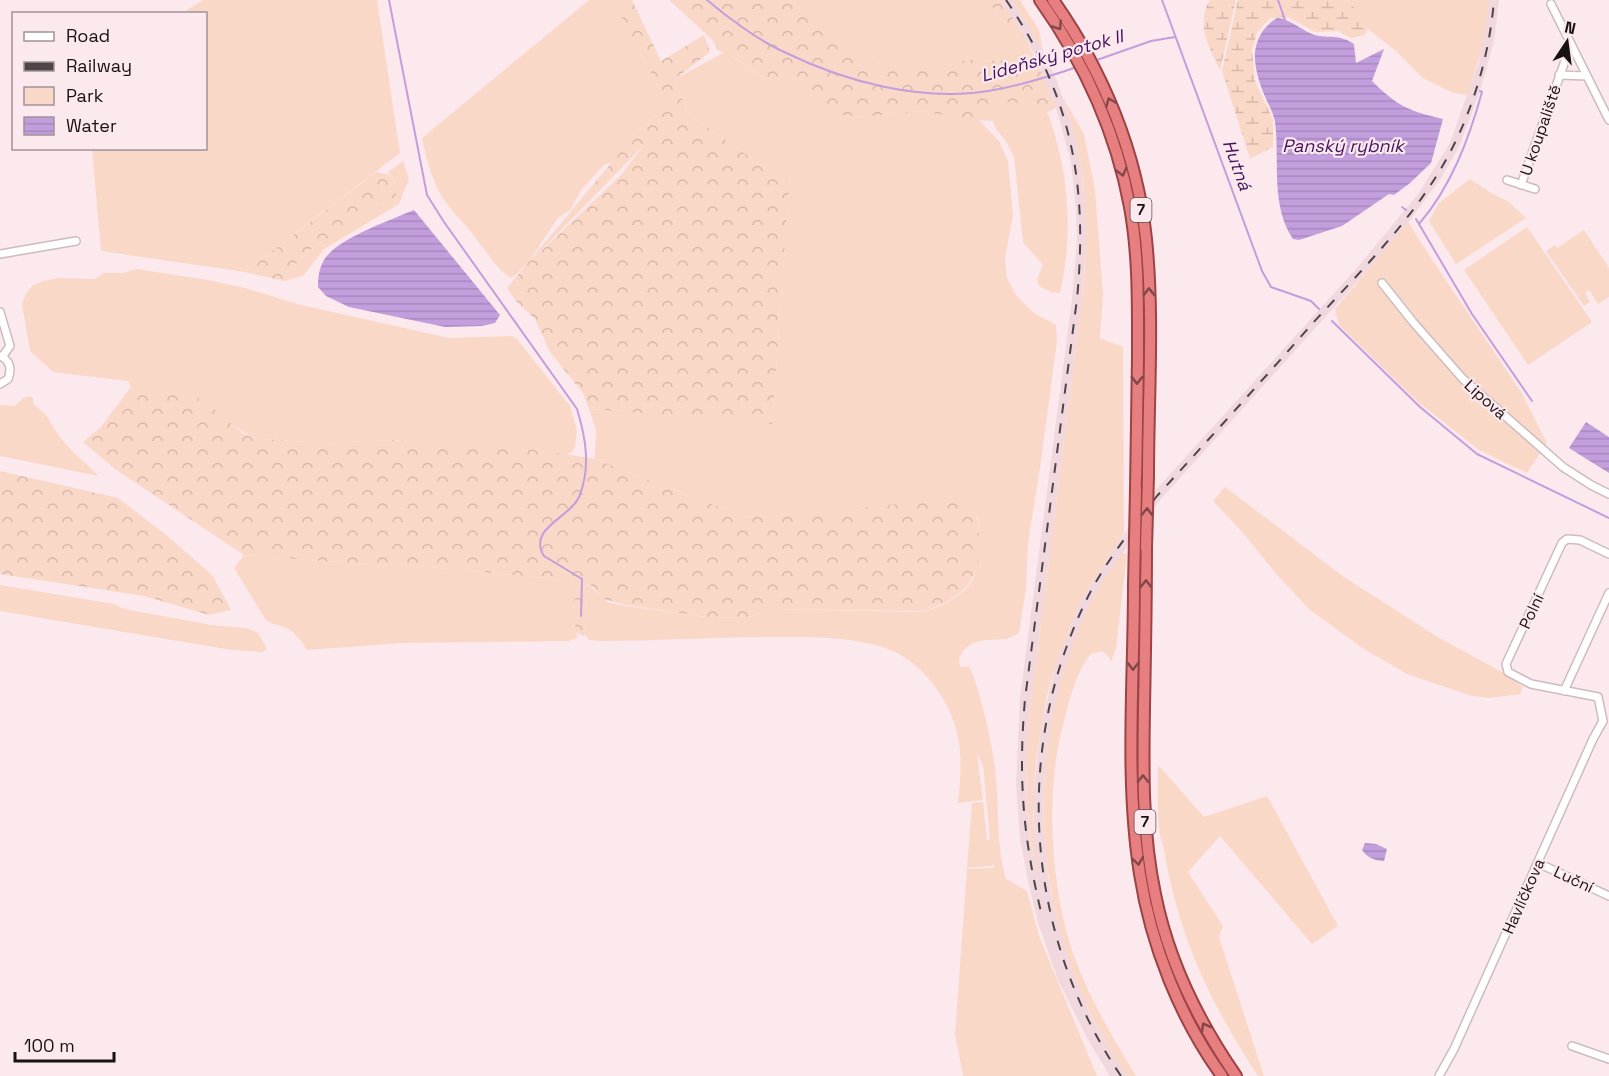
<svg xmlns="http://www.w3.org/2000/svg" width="1609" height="1076" viewBox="0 0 1609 1076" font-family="'Space Grotesk',sans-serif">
<defs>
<pattern id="forest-crowns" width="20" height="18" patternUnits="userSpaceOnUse" patternTransform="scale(1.5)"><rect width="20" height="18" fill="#fad8c8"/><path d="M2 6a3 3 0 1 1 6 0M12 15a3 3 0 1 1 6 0" fill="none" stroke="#d6b8ab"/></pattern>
<pattern id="wetland-marsh" width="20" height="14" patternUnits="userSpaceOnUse" patternTransform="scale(1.5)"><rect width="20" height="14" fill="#fad8c8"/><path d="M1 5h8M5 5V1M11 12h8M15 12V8" fill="none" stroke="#d6b8ab"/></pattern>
<pattern id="water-rules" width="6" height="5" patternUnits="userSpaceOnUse" patternTransform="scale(1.5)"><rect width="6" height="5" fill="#c39edd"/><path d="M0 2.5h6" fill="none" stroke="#a787bd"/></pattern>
</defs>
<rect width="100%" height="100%" fill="#fbe9ee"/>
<path fill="#f1d8df" d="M1000,0h12l31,51 14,30 17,50 6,29 6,51v31l-4,58 -54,425 -2,60 4,52 6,33 -3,-72 8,-71 14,-60 25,-65 34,-54 39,-55 204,-225 61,-74 32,-51 28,-79 11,-64h10l-5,41 -14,50 -21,56 -18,31 -38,52 -39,44 -203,225 -19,24 -53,83 -25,64 -14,59 -6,53 -1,34 5,60 3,19 38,117 14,26 24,38h-17l-22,-36 -30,-60 -20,-57 -10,-42 -8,-42 -4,-54 4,-87 52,-399 5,-57 -1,-31 -5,-49 -15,-54 -21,-53 -16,-27z"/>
<path fill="#fad8c8" d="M203,0h174l23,153 -155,119 -144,-21 -9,-102 114,-1v-134l-23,-1z
M589,0h25l17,38 23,40 11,24 -5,9 -24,22 -24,29 -8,3 -23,25 -10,19 -14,10 -27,41 -12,13 -7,5c-15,-9 -23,-25 -34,-38 -8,-12 -18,-21 -27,-32 -16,-19 -23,-46 -28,-70z
M791,0h196l48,61 -65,-1 -86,13z
M1012,0h8l19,30 4,21z
M1349,0h140l-5,39 -16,56 -15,-2 -30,-15 -26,-26 -29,-23z
M725,52l39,26 5,1 11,-3 24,4 12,24 12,9 10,2 29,2 53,-6 59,9 20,21 9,20 5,54 -8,43 2,20 9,17 18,18 22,12 1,16 -17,127 -12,75 -2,46 -7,44c-5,2 -8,5 -13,6 -18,2 -33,-2 -44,14 -4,6 -4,8 -1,14h9c11,29 19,63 24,94 6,39 1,80 12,118l21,12 12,45 58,140h-134l-8,-42 12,-165 27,-1 -1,-4 -2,2 -24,2 5,-65 11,-1 4,38 3,-1 -7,-74 -6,-11 6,46 -25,3c2,-20 4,-40 1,-60 -5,-38 -34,-80 -71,-94 -35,-13 -81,-12 -118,-12 -57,0 -113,4 -169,4l-12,-1 -5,-7 4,-49 19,18 19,4 80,11 39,1 30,-9 148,3c18,-5 41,-16 50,-33 6,-13 10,-59 1,-70 -2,-2 -5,-3 -8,-4l-130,6 -80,6 -14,-1 -147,-57 1,-29 -7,-21 183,14 18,-247 -29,-11 -75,-53c0,-12 -10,-21 -11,-33z
M1063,98l21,36 11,56 8,104 -3,44 23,9 1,186 -44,69 -25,65 -8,28 -10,59 -3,28 -1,35 5,62c-11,-51 -14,-102 -10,-154l54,-425c7,-69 6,-136 -19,-202z
M988,102c17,-1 46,-5 58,9 4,5 6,15 8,21 16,52 18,109 6,161l-9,-1 -12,-6 -2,-7 6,-14 -20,-23 -9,-85 -7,-14 -11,-14 -9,-21z
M403,161l6,18 -10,25 -75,45 -21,27 -10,-9 18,-18 24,-15 63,-48 -10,-14z
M1470,179l23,15 16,8 17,16 -70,46 -27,-43 10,-18z
M1408,222l23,36 90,134 26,51 -20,30 -48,-23 -61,-48 -79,-77 -4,-16z
M1527,227l65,95 -64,43 -64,-95z
M1584,230l25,38v29l-11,7 -9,-14 -4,3 5,9 -6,4 -38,-55 9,-6 2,3z
M137,269l71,11 37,8 52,16 152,34 63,-2 5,3 53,67 7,25 -2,16 -3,5 -7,3 -25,-5 -147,-10 -74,3 -55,-4 -12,-2 -21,-13 -85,-35 -11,5 -7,-13 -75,-9 -23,-21 -8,-47 4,-10 6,-8 11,-5 16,-3 36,1 8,-6h20z
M29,396l4,2v6l13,11 13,21 12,14 28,26 -99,-20v-51l15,1 7,-7z
M1225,487l119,90 92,59 66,36 21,15 -3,7 -31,4 -17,-2 -65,-22 -43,-25 -54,-39 -32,-34 -34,-42 -31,-33z
M1122,553l5,1 -11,94 -5,14 -2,-5 -7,-6 -11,3c-15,18 -21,44 -27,67 -19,68 -14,162 8,229 15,44 40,87 64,126h-9c-95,-137 -110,-317 -39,-468 9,-20 22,-37 34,-55z
M244,555l130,10 23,-1 179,17 3,1 1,3 -7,19 4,34 -8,3 -167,2 -95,7c-6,-10 -14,-21 -26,-24 -6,-2 -9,-2 -15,-6l-32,-52z
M0,585l114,19 11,5 86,16 36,3 11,5 9,16 -5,3 -30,-2 -232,-39z
M1158,766l3,2 43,49 63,-21 71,130 -26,18 -92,-108 -32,36 35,54 -4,11 45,139h-6c-48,-73 -80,-141 -94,-227 -2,-8 -5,-15 -5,-23 -2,-19 -1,-40 -1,-60z"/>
<path fill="url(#forest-crowns)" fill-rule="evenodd" d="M614,0h18l29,61 43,-26 6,17 -35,27c1,12 10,20 11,33l75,53 29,11 -18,248 -183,-15 -6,-16 -33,-41 -15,-33 -20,-19 -8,-12 129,-155 24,-22 5,-9 -11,-24 -23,-40zM645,144l-25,32 -88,84z
M669,0h122l94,72 85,-12 65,1 -48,-61h13c25,33 42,70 56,108l-9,4 -12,-9 -47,-1v4l5,15 -28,-2 -45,-8 -53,6 -29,-2 -11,-2 -11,-8 -12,-25 -24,-4 -11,4 -5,-2 -31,-21 -15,-7 -5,-9 -12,-12z
M376,172l13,3 9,11 -3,12 -84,51 -18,18 10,9 -19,5 -39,-9z
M131,387l4,7 11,-5h22l24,6 14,7 36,31 10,4 12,2 55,4 74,-3 57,3 90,7 55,9 147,57 14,1 144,-13 48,-2 18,3 7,2 3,4c9,54 3,82 -52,100l-149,-2 -30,9 -39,-1 -80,-12 -23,-6 -10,-12 -5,-3 -4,49 1,4 -9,-5 -3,-28 7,-19 -4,-4 -179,-17 -23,1 -130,-10 -129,-86 -32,-27 17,-14z
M0,471l118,27 47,36 47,41 19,35 -22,5 -65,-19 -144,-22z"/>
<path fill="url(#wetland-marsh)" d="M1210,0h26l-16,70c-11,-23 -25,-46 -10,-70z
M1238,0h111l19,29 -4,6 -13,3 -13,-7 -23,1 -27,-15 -18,1 -13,15 -5,17 3,31 18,39v27l-23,12 -28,-88z"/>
<path fill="url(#water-rules)" d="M1277,18c13,1 23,11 35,16 16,6 23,-2 42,10l2,19 28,-14 -12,32c25,25 37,30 71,38l-12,44 -21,20 -16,12 -5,-1 -47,32 -43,14 -6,-1c-23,-34 -13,-78 -18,-117 -1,-7 -5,-15 -8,-21 -7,-16 -13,-32 -12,-49 2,-15 9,-26 22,-34z
M414,210l86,105 -5,8 -13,3 -37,1 -96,-20 -23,-11 -8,-9c0,-10 1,-18 6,-27 12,-21 67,-40 90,-50z
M1586,422l23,15v36l-40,-25z
M1365,843l11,1 11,5 -3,12c-10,0 -17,-4 -22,-11z"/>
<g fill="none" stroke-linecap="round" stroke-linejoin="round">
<path stroke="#c39edd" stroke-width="2" d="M389,0l38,195 17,27 133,187c9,29 14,59 2,88 -9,21 -52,31 -35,59l38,23 -1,37
M707,0c20,17 51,40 75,51 63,31 141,52 212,39 27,-5 57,-14 83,-23
M1162,0l100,271 9,16 40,14 8,8
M1278,0l7,20
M1094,61l57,-20 24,-4
M1402,207l4,3
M1416,219l56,95 60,87
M1419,224c32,-37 50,-85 63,-132l-2,-1
M1332,321l88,86 57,47 132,64"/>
<defs>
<path id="minor" d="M1551,4l58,116
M1559,75l28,1
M1507,180l28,9
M1521,185l50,-141
M0,254l76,-13
M1382,283l31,39 50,57 100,88 28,18 18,9
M0,312l10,34 -8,11
M0,356c10,4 12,13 8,23l-8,5
M1564,691l45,-98
M1603,721l-5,-24 -67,-13 -23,-12 -2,-8 56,-121 5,-4 13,1 29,14
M1538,863l71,33
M1572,1046l37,13
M1439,1076l15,-27 139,-310 10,-18"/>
<path id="trunk" d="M1040,0c44,62 76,131 90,207 9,49 8,100 8,150 -1,44 -1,88 -2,132
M1053,0c50,71 84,153 93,239 8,78 2,158 2,237
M1146,548c0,53 -1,107 -2,160 -1,62 -2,125 11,186 13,66 43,127 81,182
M1134,586c0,96 -9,194 6,288 11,71 40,144 82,202"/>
</defs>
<use href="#minor" stroke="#ccbbbf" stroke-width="10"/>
<use href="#trunk" stroke="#9b4345" stroke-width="14"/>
<use href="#minor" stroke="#fff" stroke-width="7"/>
<use href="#trunk" stroke="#e77e7f" stroke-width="10"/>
<path stroke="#4e4548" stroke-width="2" stroke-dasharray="10 10" stroke-linecap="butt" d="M1006,0c66,96 82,185 71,299l-52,400c-7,80 -2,139 17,217
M1121,1076c-94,-138 -109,-320 -37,-471 18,-39 47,-75 73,-109 52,-57 104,-114 155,-172 43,-47 91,-94 125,-149 32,-51 52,-114 57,-175"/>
<defs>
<path id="trunk-bridge" d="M1146,548l2,-72
M1134,586l2,-97"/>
</defs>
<use href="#trunk-bridge" stroke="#9b4345" stroke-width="14" stroke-linecap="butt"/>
<use href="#trunk-bridge" stroke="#e77e7f" stroke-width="10"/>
</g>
<defs><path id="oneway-chevron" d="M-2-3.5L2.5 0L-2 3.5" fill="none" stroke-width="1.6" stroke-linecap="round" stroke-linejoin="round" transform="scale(1.5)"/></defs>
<g stroke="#80484a">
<use href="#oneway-chevron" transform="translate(1058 26) rotate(57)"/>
<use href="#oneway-chevron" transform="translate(1110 102) rotate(-112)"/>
<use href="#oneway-chevron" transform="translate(1122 172) rotate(75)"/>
<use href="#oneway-chevron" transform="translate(1149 292) rotate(-91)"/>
<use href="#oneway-chevron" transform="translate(1137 380) rotate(91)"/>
<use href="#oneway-chevron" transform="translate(1147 512) rotate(-89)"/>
<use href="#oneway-chevron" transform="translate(1146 584) rotate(-89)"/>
<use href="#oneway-chevron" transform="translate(1133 666) rotate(91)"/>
<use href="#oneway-chevron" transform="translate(1143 779) rotate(-91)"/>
<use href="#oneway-chevron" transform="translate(1138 861) rotate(82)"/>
<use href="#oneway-chevron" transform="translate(1205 1027) rotate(-119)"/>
</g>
<g text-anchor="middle" stroke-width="4.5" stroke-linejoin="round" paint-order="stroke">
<g fill="#fbe9ee" stroke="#5c5255" stroke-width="1.5">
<rect x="1130.5" y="198" width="21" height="24" rx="4.5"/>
<rect x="1134.5" y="810" width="21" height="24" rx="4.5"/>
</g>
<g font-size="15" font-weight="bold" fill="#181214">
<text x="1141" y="215">7</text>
<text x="1145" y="827">7</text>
</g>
<g font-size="16" fill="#181214" stroke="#fbe9ee">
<text transform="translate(1540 130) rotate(-71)" y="6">U koupaliště</text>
<text transform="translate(1486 399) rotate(42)" y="6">Lipová</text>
<text transform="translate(1531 611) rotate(-65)" y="6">Polní</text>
<text transform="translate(1574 879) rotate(25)" y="6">Luční</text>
<text transform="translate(1523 896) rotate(-66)" y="6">Havlíčkova</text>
</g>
<g font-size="18" font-style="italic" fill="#44135e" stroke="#fbe9ee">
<text transform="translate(1052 56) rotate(-16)" y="6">Lideňský potok II</text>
<text x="1343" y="152">Panský rybník</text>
<text transform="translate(1237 165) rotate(70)" y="6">Hutná</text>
</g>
</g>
<rect x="12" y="12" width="195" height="138" fill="#fbe9ee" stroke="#a09397" stroke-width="1.5"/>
<rect x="24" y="32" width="30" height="9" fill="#ffffff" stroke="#a09397" stroke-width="1.5"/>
<text x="66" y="42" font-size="18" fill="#181214">Road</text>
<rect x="24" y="62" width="30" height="9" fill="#4e4548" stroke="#a09397" stroke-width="1.5"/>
<text x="66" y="72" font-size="18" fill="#181214">Railway</text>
<rect x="24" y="87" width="30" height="18" fill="#fad8c8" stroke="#a09397" stroke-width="1.5"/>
<text x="66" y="102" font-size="18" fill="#181214">Park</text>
<rect x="24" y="117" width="30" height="18" fill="url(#water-rules)" stroke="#a09397" stroke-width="1.5"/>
<text x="66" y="132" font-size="18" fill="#181214">Water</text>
<g transform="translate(1567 42) rotate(13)" stroke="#fbe9ee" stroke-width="4.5" paint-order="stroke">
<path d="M0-4.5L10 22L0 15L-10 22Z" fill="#181214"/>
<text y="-9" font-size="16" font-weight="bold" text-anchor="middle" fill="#181214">N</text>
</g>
<path d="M15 1052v9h99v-9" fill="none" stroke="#181214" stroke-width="3"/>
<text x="24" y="1052" font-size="18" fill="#181214" stroke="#fbe9ee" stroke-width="4.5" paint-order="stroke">100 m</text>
</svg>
